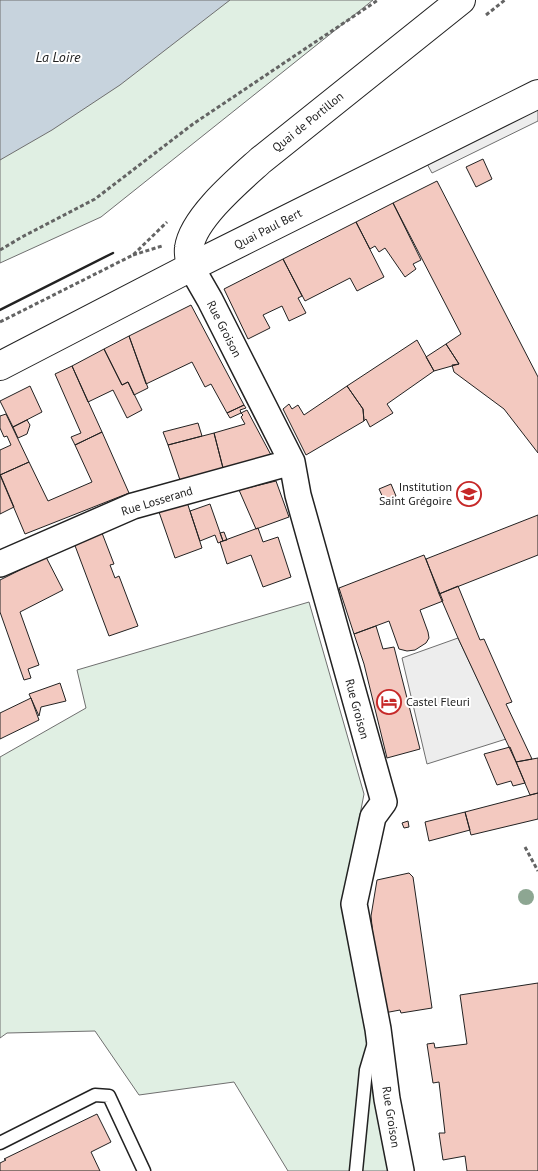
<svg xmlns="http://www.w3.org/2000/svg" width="538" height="1171" viewBox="0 0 538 1171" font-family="'PT Sans',sans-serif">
<rect width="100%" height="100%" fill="#fff"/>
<path fill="#e0efe3" stroke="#6f6f6f" d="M0,0h373l-272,217 -101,46z
M309,602l55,192 -21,108 52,269h-107l-54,-89 -95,13 -44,-64 -88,2 -7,5v-281l86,-49 -9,-38z"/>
<path fill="#ededed" stroke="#6f6f6f" d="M538,108v13l-106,52 -6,-11z
M458,638l48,101 -79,25 -25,-106z"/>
<path fill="#c7d3dd" stroke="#6f6f6f" d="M0,0h230l-110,85 -68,45 -52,30z"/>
<path fill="#f3c9c0" stroke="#222" d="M483,159l9,20 -16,8 -10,-20z
M437,181l101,196v76l-34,-44 -50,-37 -2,-7 7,-1 -13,-20 15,-10 -68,-131z
M393,203l28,57 -8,4 3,5 -11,8 -20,-29 -6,4 -4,-6 -5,3 -14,-27z
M356,222l28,55 -27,14 -7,-13 -45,23 -22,-42z
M283,259l19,37 -4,2 8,15 -17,8 -7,-15 -19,9 7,13 -22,11 -24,-50z
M191,305l53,100 -17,8 -16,-29 -6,3 -13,-25 -46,22 -17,-48z
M129,336l19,52 -14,7 -6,-13 -6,3 -18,-36z
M417,340l17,31 -47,33 6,9 -23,14 -4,-8 -2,2 -1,-12 -16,-23z
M446,344l13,20 -25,7 -8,-14z
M104,349l18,36 6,-3 14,28 -15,8 -14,-28 -25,12 -16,-36z
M72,366l30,66 -27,13 -4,-8 10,-4 -26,-59z
M30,386l12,26 -29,15 -13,-26z
M347,386l16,23 1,12 -58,34 -23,-46 6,-5 3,5 6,-4 6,10z
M244,405l2,3 -6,2 1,3 -11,5 -3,-5z
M247,410l24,45 -48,13 -9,-35 31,-9 -4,-7 2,-2 -2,-2z
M6,414l23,48 -29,13v-25l11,-5 -4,-9 -3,1 -4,-9v-12z
M27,420l3,5 -3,9 -9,4 -5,-11z
M198,423l4,13 -34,9 -5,-13z
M102,432l27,61 -104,41 -25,-59 29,-13 19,39 44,-19 -17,-37z
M214,433l9,35 -43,12 -12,-35z
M0,474l14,33 -14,7z
M276,481l13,36 -33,12 -17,-39z
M391,484l5,12 -12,4 -5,-11z
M187,502l15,46 -27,10 -16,-46z
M210,504l13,37 -5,2 -3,-8 -15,6 -10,-30z
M538,515v40l-99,39 -13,-35z
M258,528l5,14 15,-5 13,40 -28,10 -12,-32 -24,9 -7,-22z
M224,532l3,8 -4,1 -3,-8z
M102,533l12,31 -4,1 5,13 4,-2 19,50 -29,10 -35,-93z
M424,555l19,46 -23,9 8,22 1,6 -3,5 -11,7 -8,1 -8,-2 -10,-28 -35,13 -15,-46z
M46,557l17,33 -43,22 19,53 -11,4 3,9 -7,2 -24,-68v-32z
M458,586l22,54 4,-1 28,63 -6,2 26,55 -16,3 -58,-124 -19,-44z
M376,626l7,23 11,-2 26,102 -33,9 -23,-94 -10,-30z
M60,683l6,18 -25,6 -2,9 -10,-22z
M31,698l8,22 -39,19v-26z
M510,747l15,36 -12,3 -2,-5 -14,4 -13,-31z
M538,758v35l-8,2 -14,-33z
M538,793v26l-67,16 -6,-23z
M465,812l5,18 -41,11 -4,-19z
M408,821l1,6 -5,1 -2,-5z
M409,873l4,4 19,131 -31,5 -1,-3 -16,3 -8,-46 -5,-51 6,-36z
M538,983v188h-71l-2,-15 -22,4 -4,-27h6l-6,-51 -6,1 -6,-39 7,-1 1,5 32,-4 -7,-49z
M97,1114l14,28 -20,10 9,19h-100v-8l6,-3 -2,-1z"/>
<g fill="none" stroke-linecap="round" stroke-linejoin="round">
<defs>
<path id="service" d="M0,1143l95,-48 14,1 35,75
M356,1171l10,-101 8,-27"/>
<path id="minor" d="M191,267l19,33 82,162 6,33 86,307 -11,15 -19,87 24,125 9,70 14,72
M0,564l133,-58 159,-44"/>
<path id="secondary" d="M191,267l347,-173"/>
<path id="primary" d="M0,366l191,-99c-1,-6 -3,-13 -2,-19 4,-30 51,-69 72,-88l200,-160"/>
</defs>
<use href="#service" stroke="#222" stroke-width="15"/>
<use href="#minor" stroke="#222" stroke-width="28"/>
<use href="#secondary" stroke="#222" stroke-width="30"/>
<use href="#primary" stroke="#222" stroke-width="30"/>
<path stroke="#646464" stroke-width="3" stroke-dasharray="4 2.5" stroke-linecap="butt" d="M486,15l19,-15
M0,250l22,-13 73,-38 98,-75 185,-124
M133,255l29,-9
M0,322l133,-67 34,-33
M525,847l13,24"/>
<use href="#service" stroke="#fff" stroke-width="12"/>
<use href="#minor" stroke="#fff" stroke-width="25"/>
<use href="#secondary" stroke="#fff" stroke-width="28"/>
<use href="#primary" stroke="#fff" stroke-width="28"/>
<path stroke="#222" stroke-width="2.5" d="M0,310l113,-57"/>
</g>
<circle fill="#8da692" cx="526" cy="897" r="8"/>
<defs>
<symbol id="school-ring" viewBox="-11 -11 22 22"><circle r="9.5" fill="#fff" stroke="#c62828" stroke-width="1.5"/><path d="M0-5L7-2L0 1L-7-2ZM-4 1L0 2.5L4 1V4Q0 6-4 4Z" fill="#c62828"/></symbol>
<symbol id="hotel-ring" viewBox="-11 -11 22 22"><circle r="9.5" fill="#fff" stroke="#c62828" stroke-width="1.5"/><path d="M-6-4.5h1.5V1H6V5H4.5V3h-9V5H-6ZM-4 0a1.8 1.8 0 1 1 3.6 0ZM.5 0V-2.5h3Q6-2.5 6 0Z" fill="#c62828"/></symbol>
</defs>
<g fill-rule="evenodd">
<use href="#school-ring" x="455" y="480" width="28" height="28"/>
<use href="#hotel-ring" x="375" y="688" width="28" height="28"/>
</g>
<g text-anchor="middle" stroke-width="4" stroke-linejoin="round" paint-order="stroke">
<g font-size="12" fill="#222" stroke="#fff">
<text transform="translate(308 122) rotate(-39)" y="4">Quai de Portillon</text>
<text transform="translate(268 229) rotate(-27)" y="4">Quai Paul Bert</text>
<text transform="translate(224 329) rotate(63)" y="4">Rue Groison</text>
<text transform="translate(157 501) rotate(-17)" y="4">Rue Losserand</text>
<text transform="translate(357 709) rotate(75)" y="4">Rue Groison</text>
<text transform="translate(391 1117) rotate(81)" y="4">Rue Groison</text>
</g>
<g font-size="12" fill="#222" stroke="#fff" text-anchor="end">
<text x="452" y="491">Institution<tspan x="452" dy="14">Saint Grégoire</tspan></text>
<text x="406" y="706" text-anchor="start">Castel Fleuri</text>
</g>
<g font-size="14" font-style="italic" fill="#222" stroke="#fff">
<text x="58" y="62">La Loire</text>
</g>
</g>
</svg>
